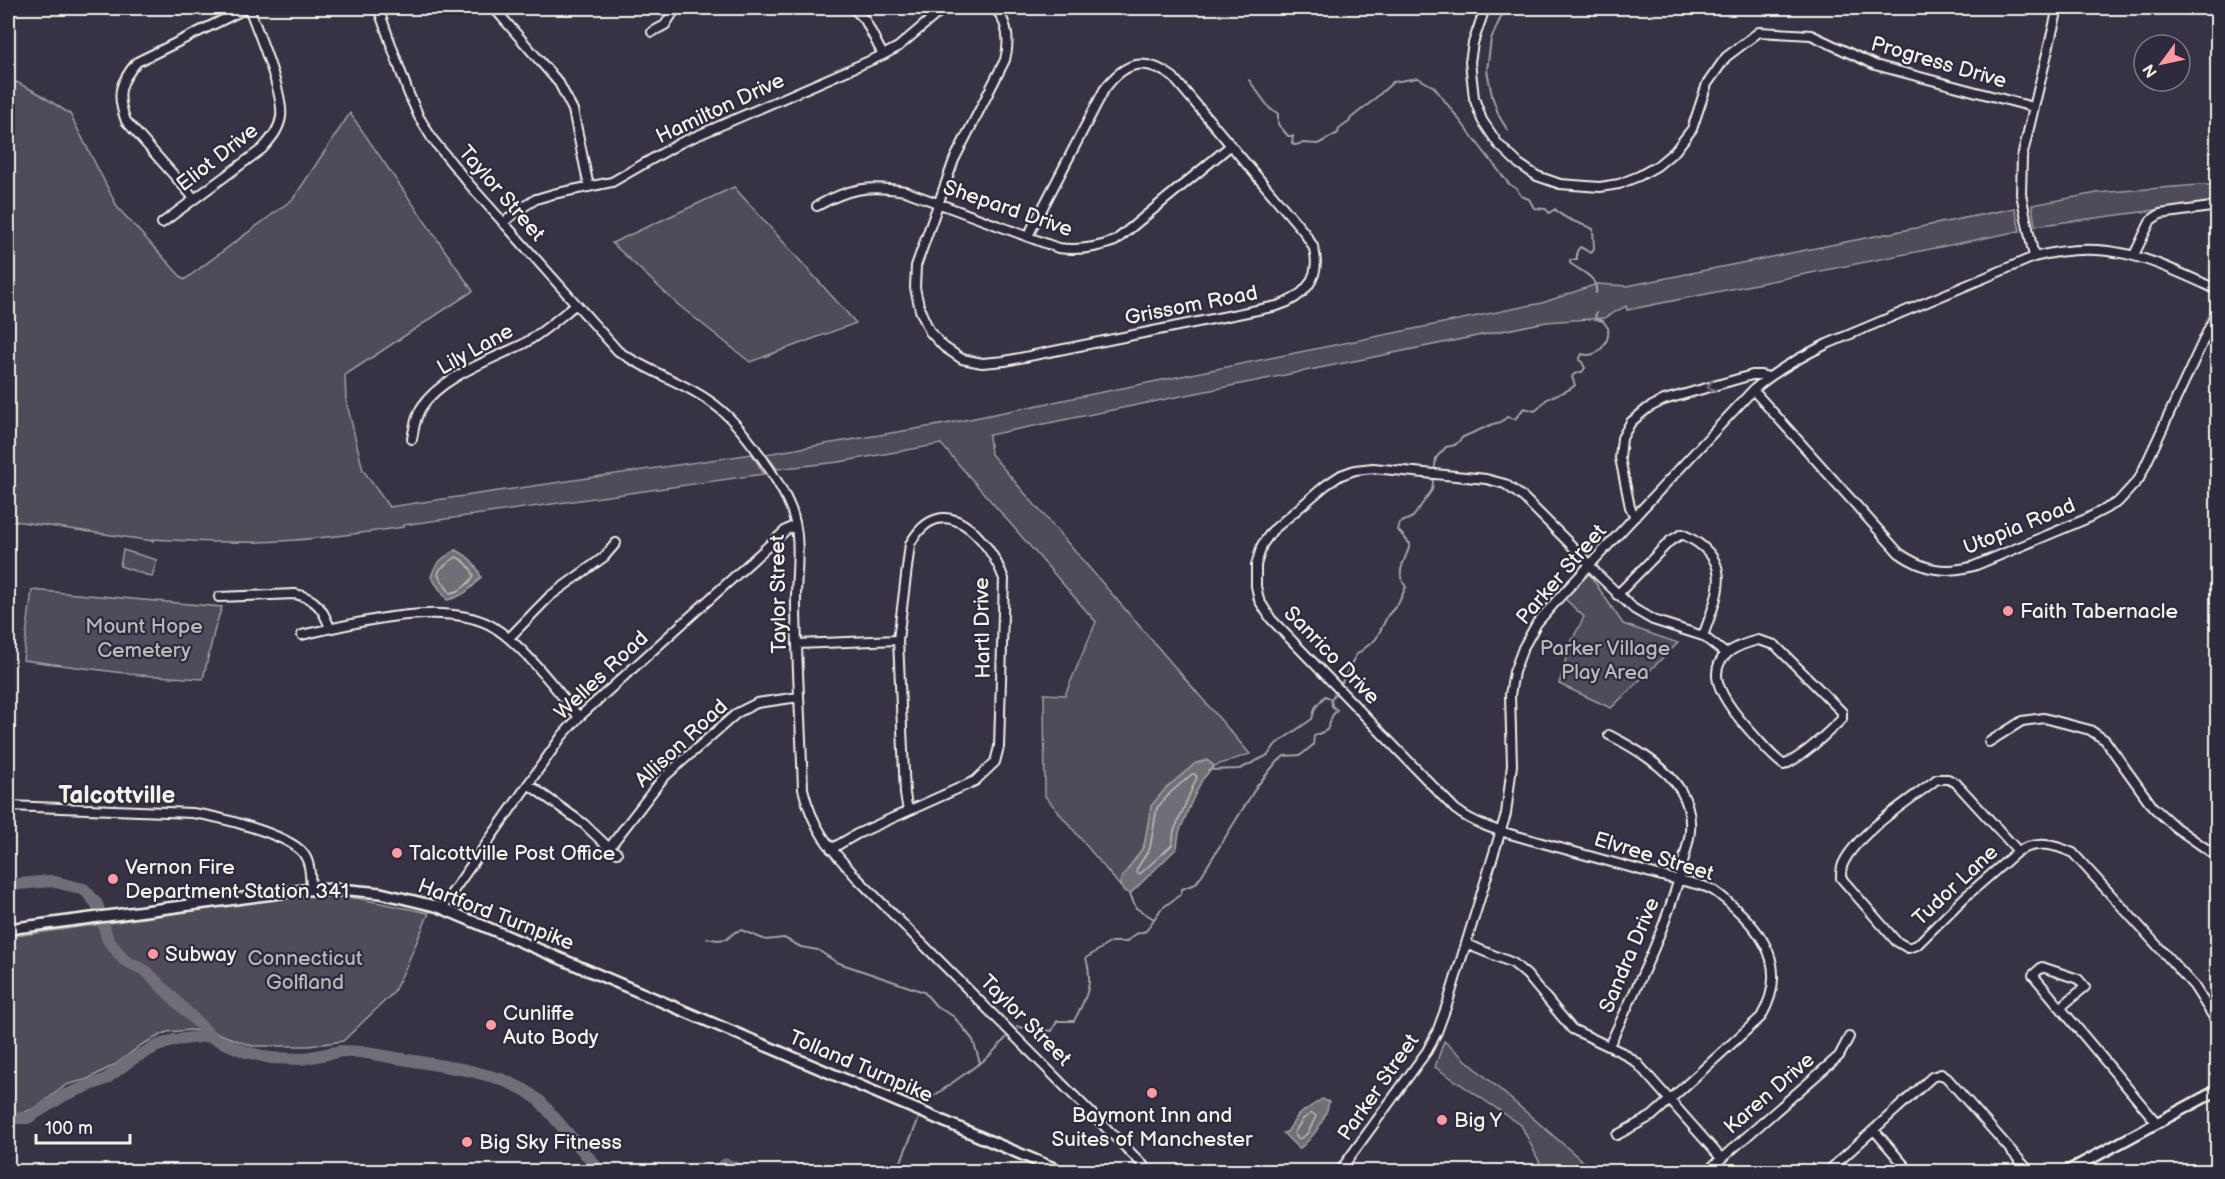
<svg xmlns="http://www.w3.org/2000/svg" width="2225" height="1179" viewBox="0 0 2225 1179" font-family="'Balsamiq Sans',sans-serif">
<rect width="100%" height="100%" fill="#373244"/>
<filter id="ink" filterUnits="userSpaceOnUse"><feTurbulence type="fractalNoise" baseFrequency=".0167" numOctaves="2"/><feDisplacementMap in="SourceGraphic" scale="12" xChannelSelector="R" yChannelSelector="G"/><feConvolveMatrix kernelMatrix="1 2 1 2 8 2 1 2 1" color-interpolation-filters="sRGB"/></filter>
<g filter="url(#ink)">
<path fill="#504b59" stroke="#a29ea0" stroke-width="1.5" d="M8,78l30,15 32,21 48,94 66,72 109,-81 57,-86 123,178 -128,84 1,25 17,70 26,37 363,-53 12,20 -361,51 1,2c-41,6 -82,12 -123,14 -44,3 -86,0 -129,-2l1,2 -145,-21z
M2199,185h18v17l-182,24 -3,-21 65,-12z
M734,187l122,136 -106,39 -74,-59 -64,-60z
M2015,208l5,23 -393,79 -1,-4 -22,12 -58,4 -557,113 2,19 259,300 -36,12 -3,-3 -64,75 -9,19 -17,22 -1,7 -75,-90 -1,-102 21,1 31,-73 -155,-178 -102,18 -62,7 -11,-15 179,-30 597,-121 55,-19 30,2z
M123,550l34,10 -5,17 -32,-11z
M1588,572l35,52 55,19 -67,65 -52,-24 11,-40 14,-27 -20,-19z
M32,590l190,17 -7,21 -12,51 -64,-4 -116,-15z
M301,896l55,2 73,15 -23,54 -13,26 -50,48 -34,5h-57l-38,-14 -24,-2 -23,2 -26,13 -25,19 -28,15 -22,6 -29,22 -21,9 -8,-67v-112z
M1444,1041l150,130h-50l-23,-46 -86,-58z"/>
<path fill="#726e77" stroke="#a6a2a4" stroke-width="1.5" d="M456,550c13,6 20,14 25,27 -9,12 -19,20 -34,23l-16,-23c4,-15 13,-20 25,-27z
M1207,760l7,6 -12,14 -11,23 -12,30 -2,15 -47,46 -6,-3 -4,-5 1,-7 23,-33 7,-40 15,-18 30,-25z
M1322,1099l7,3c-3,18 -16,36 -30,47l-16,-16 4,-1 11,-17z"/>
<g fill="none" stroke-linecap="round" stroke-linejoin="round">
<path stroke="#c0bdbb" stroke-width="1.5" d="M456,557c9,3 15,11 18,19 -5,8 -14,16 -24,17l-12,-18 2,-6z
M1192,774h3l2,3 -23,54 -2,14 -31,28 -3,1 -2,-4 14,-22 7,-40 14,-16z
M1312,1113l4,3c-5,9 -7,21 -18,23l-4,-6 9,-14z"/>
<path stroke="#a6a2a4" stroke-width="2" d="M1505,8l-14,31 -4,31 5,26 7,20 9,15
M1249,80l21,29 8,4v11l10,12h5l-1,7 3,2 8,-2 15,1 20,-11 1,-4 10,-7 2,-4 19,-15 23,-21 25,-4 16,9 75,97 8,5 4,7 8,3 5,9 12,1 3,4 6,-4c9,11 26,14 38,20l1,19 -3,5 -11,-6 -3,4v9h-7v3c11,9 28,13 26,30
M1340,686l16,-31 20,-16 12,-24 10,-11 8,-17c-12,-16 0,-26 4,-43l-12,-14 2,-7 13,-6 19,-27 4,-32 10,-11 9,-2 8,-8 30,-13 8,-2 6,-5 8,2 9,-11 11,3c5,-3 7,-8 11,-11 10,-7 20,-6 29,-15l-3,-8 2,-3 8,-2 3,-4 -3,-6 -3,-2 3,-6c16,5 28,-12 26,-26l-5,-7 -8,-2 1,-6
M1208,770l32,-1 28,-14 8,-11 36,-25 3,-11 10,-12 6,3
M1130,894l6,14 18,11
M707,938l10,2 10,-1 8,-7 6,-2 25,10 18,-2 17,9 17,3 18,12 88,30 13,15 16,9 7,8 13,16 7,23 -56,40 -2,7
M1017,1027l35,4 5,-10h17c12,-23 20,-37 12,-63l25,-16h15l10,-8 10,-3 15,-22 20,-15 1,-5 13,-5 5,-6 57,-92 18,-22 9,-8 17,-1 12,-10 1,-9 13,-6 5,-14 5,-6 -5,-4 -1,-7 7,-8
M980,1063c7,-3 20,-19 27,-26
M898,1172c5,-21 15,-37 22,-57"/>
<path stroke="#726e77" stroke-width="12" d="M8,885l43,-4 33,8 13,15 11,36 16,20 22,11 66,66
M8,1118h20l37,-23 41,-16 25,-19 26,-14 18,-6 33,-4 38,16 25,6 30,1 41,-8 19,1 106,18 34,9 24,11 15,11 61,71
M715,1172l11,-8 8,3 1,5"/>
<defs>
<path id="minor" d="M378,8l30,84 11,25 14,23 36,44 149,167c32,22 72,33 102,58 24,20 59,70 71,100 12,31 4,66 5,99 1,60 5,121 7,181 10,41 27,59 54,89l287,288 3,6
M494,8l65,75 14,27 16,77
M853,8l12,12 18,35
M995,8c13,15 15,33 10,52l-51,100 -38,106 -1,22 5,22 10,22 14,15 18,12 20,4 23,-2 272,-55c26,-8 45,-28 37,-57 -2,-6 -7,-11 -10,-17l-131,-155c-29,-21 -49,-15 -69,13l-76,146
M1485,8l-12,35 -3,19 4,36 8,22 16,24 21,20 18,12 23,8 40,3 19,-3 20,-8 18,-10 18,-15 17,-22 15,-45 19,-27 33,-25 52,3 64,30 158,42
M652,32l13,-7 11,-17
M194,198l-68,-77c-10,-26 -7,-38 11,-59l110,-54
M817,206c32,-18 52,-21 88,-15l153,57c21,3 38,0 57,-7l115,-95
M162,223l100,-74c9,-10 17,-19 19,-32 3,-23 -23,-85 -32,-109
M503,223l17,-14 16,-10 17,-5 59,-12 68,-39 203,-88 15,-8 46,-39
M2134,255l17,-35 9,-6 58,-8
M2034,257l-13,-63 1,-37 36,-149
M1753,390l146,163c24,17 46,21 75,13l112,-47 32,-17 21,-23 79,-170
M412,439c2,-10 3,-21 9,-31 19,-31 70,-48 102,-64 18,-10 36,-26 52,-39
M1635,517l-5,-10 -10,-49 2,-20 9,-16 17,-14 16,-8 88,-25h9l7,2
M219,597l76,-3c21,4 28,15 35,34
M302,635c52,-12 139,-35 188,-10 31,17 66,64 89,92
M1703,636l22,17
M509,638l41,-42 54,-39 12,-14
M1758,640l17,5 67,67v7c-17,16 -37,36 -58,46 -13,-9 -22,-21 -33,-33 -32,-35 -60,-76 7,-92z
M797,644l101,-4
M1989,742l33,-21 22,-3 46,12 15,10 48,67 22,20 43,30
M528,784l56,40 25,24 8,5
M8,806l184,7c24,3 96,21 111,40 8,10 7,24 8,36
M609,848l54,-70 74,-65 20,-10 42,-6
M831,849l26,-15 118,-53 20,-19 4,-15 5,-168c-15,-41 -61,-93 -94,-35l-12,96 7,154 3,17
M2018,851l-54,47 -47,47 -9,3 -12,-7 -55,-63c0,-5 0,-10 2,-14 14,-31 67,-64 94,-85h11l8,4 62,68c20,-10 35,-7 55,2l121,133 24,38
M443,909l6,-12 113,-161 17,-19 207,-187 9,-5
M1466,944l47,19 14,12 45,54 51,24 14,10 84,95
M2061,1007l24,-20 -7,-8 -36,-12 -9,8 124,148
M1609,1046c27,-58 57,-116 73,-179 2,-11 7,-24 8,-36 1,-13 -2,-28 -9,-40 -13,-23 -48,-44 -72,-56
M1874,1130l36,42
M1617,1135l35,-19 109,-99c25,-43 9,-77 -25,-108 -8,-7 -16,-15 -25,-20 -16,-7 -36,-9 -53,-14 -41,-11 -82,-23 -123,-34 -28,-8 -57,-14 -80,-32l-184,-190 -12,-19 -3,-14v-21l6,-20 10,-14 54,-46 15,-10 14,-5 18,-2 113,11 19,5 19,14 60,60 13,16 37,35 19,11 50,16c16,-45 33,-77 -21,-102l-12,7 -53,54
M1339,1172l88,-121 10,-19 11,-30 58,-188 6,-49 -2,-70 4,-23 9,-24 14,-25 21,-24 195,-209c22,-19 47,-33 74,-46l207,-87c74,-20 118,3 184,33
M1706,1172l133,-116 10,-19
M1827,1172l105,-95 9,-3 6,4 83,94"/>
<path id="major" d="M8,929l296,-39 35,-1 42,4 58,14 624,265
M2066,1172l152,-82"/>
<path id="highway" d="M8,1171l1,1"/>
</defs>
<use href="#minor" stroke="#f4f1e8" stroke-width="12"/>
<use href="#major" stroke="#f4f1e8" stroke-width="14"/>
<use href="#highway" stroke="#f4f1e8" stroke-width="16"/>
<use href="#minor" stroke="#2f2a3d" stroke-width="8"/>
<use href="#major" stroke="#2f2a3d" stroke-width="9"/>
<use href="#highway" stroke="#2f2a3d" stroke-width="12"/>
</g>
<defs><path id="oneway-chevron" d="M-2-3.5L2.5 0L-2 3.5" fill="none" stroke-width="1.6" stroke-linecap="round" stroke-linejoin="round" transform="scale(1.5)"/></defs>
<use stroke="#747079" href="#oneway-chevron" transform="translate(1711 386) rotate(164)"/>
</g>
<g fill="#ff9aa2" stroke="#2f2a3d" stroke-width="2">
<circle cx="2008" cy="611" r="6"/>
<circle cx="397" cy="853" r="6"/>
<circle cx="113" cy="879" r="6"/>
<circle cx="153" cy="954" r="6"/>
<circle cx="491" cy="1025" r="6"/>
<circle cx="1152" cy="1093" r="6"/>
<circle cx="1442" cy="1120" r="6"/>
<circle cx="467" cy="1142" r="6"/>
</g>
<g text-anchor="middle" stroke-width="4.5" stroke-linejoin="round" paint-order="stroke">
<g font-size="21" fill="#f4f1e8" stroke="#2f2a3d">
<text transform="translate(1939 62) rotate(16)" y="7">Progress Drive</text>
<text transform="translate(720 108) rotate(-25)" y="7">Hamilton Drive</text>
<text transform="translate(217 157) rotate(-38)" y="7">Eliot Drive</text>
<text transform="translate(502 193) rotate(49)" y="7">Taylor Street</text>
<text transform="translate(1008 208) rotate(19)" y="7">Shepard Drive</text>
<text transform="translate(1191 305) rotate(-11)" y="7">Grissom Road</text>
<text transform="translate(475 349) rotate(-29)" y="7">Lily Lane</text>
<text transform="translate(2019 526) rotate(-22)" y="7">Utopia Road</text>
<text transform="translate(1561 574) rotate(-49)" y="7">Parker Street</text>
<text transform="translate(778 594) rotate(-91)" y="7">Taylor Street</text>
<text transform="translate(982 628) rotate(-91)" y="7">Hartl Drive</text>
<text transform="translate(1332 655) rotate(46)" y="7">Sanrico Drive</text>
<text transform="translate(601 675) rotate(-43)" y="7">Welles Road</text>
<text transform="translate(681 743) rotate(-43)" y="7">Allison Road</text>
<text transform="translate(1654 856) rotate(17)" y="7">Elvree Street</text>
<text transform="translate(1955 885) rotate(-43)" y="7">Tudor Lane</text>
<text transform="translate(496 914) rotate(21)" y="7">Hartford Turnpike</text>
<text transform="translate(1629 955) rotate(-67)" y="7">Sandra Drive</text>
<text transform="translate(1026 1020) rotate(45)" y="7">Taylor Street</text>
<text transform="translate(861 1066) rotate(23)" y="7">Tolland Turnpike</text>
<text transform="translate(1378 1087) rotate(-55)" y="7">Parker Street</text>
<text transform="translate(1769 1093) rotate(-41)" y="7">Karen Drive</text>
</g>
<g font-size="21" fill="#f4f1e8" stroke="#2f2a3d" text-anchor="start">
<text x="2020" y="618">Faith Tabernacle</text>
<text x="409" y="860">Talcottville Post Office</text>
<text x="125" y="874">Vernon Fire<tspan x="125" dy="24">Department Station 341</tspan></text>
<text x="165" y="961">Subway</text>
<text x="503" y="1020">Cunliffe<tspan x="503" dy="24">Auto Body</tspan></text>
<text x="1152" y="1122" text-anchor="middle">Baymont Inn and<tspan x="1152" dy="24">Suites of Manchester</tspan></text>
<text x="1454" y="1127">Big Y</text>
<text x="479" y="1149">Big Sky Fitness</text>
</g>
<g font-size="21" fill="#bbb7b6" stroke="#2f2a3d">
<text x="144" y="633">Mount Hope<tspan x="144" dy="24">Cemetery</tspan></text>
<text x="1605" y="655">Parker Village<tspan x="1605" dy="24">Play Area</tspan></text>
<text x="305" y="965">Connecticut<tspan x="305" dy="24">Golfland</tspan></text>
</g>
<g font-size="24" font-weight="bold" fill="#f4f1e8" stroke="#2f2a3d">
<text x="117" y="803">Talcottville</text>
</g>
</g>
<rect width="2225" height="1179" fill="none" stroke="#2f2a3d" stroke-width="30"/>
<rect x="15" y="15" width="2195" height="1149" fill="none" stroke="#f4f1e8" stroke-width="2" filter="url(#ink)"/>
<g transform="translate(2162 63) rotate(237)"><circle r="28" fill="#2f2a3d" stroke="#7e7a81" stroke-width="1.5"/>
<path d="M0-4.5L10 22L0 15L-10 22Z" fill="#ff9aa2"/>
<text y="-9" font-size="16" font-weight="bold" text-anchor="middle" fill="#f4f1e8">N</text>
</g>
<path d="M36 1134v9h94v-9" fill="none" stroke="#f4f1e8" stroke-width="3"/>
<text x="45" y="1134" font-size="18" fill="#f4f1e8" stroke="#2f2a3d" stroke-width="4.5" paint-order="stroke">100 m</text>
</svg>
